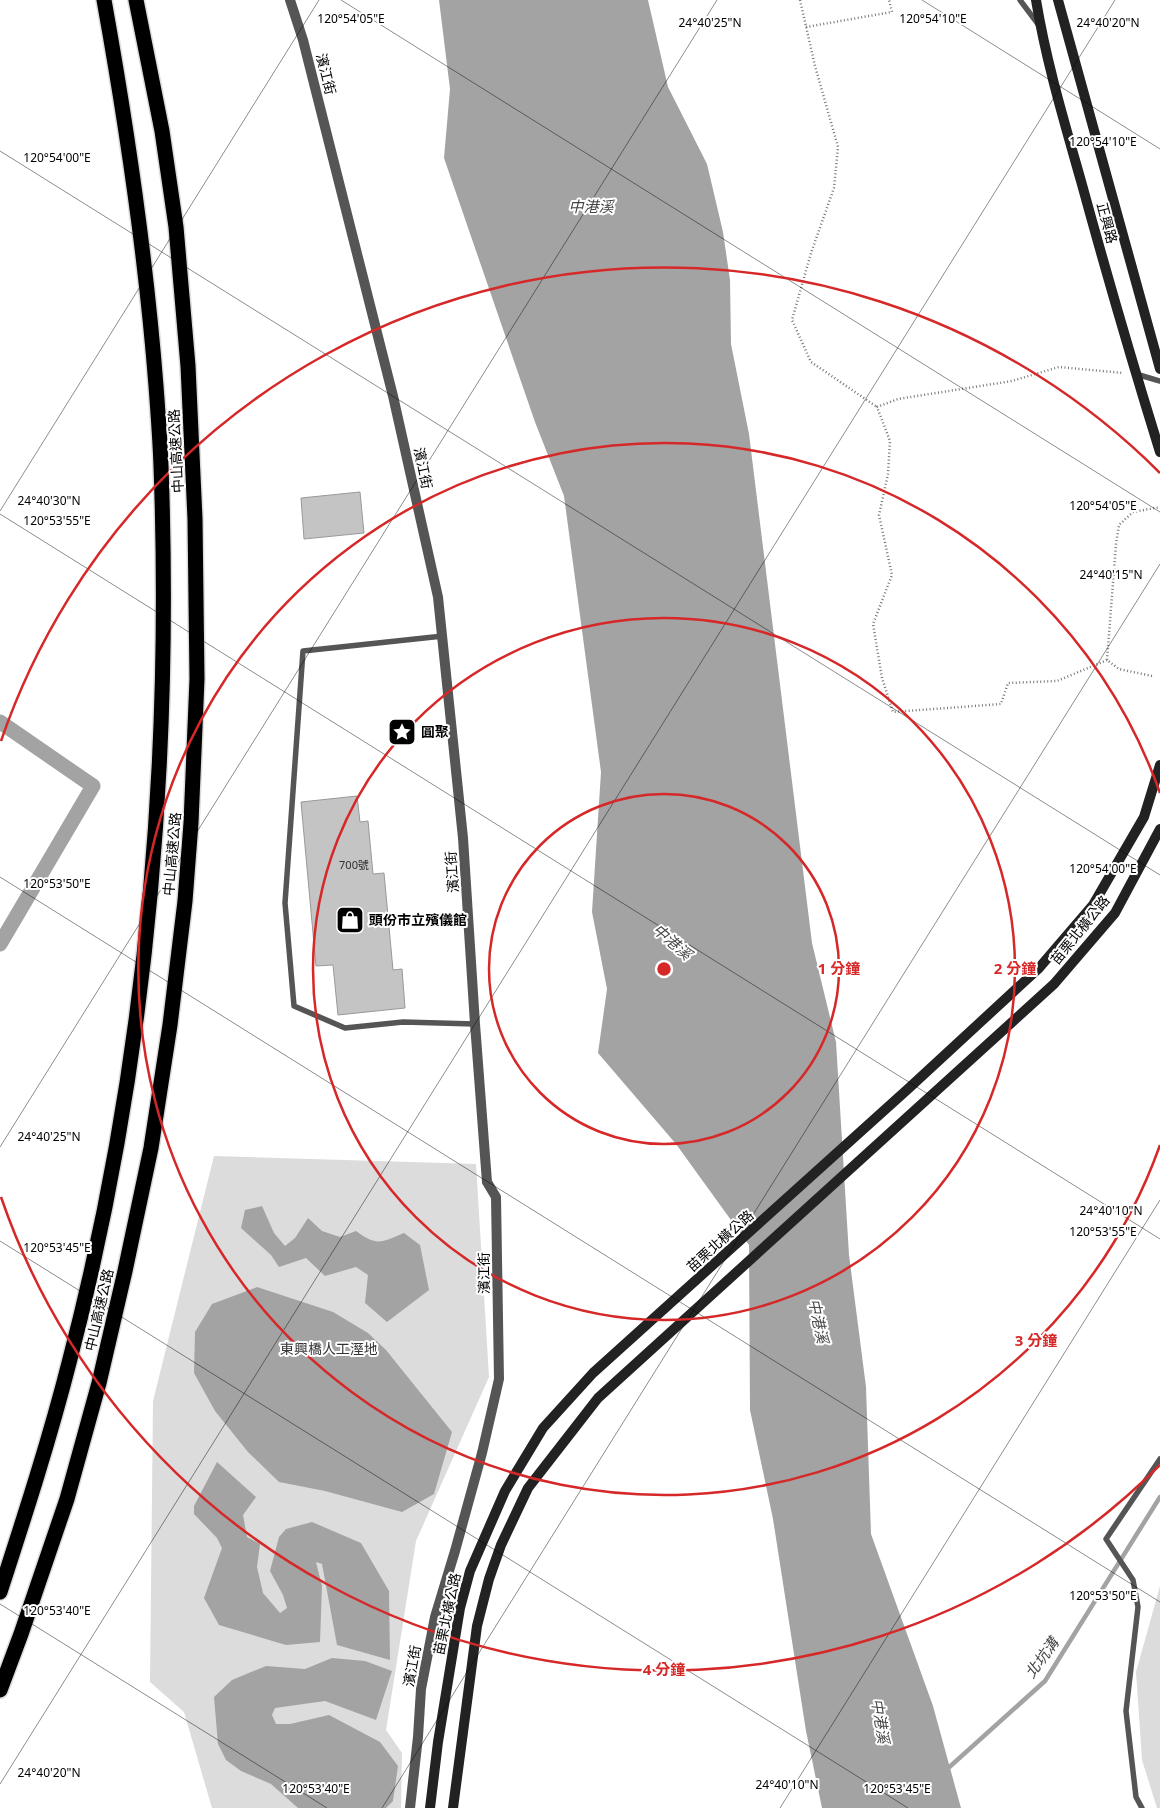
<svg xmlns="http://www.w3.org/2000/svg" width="1160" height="1808" viewBox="0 0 1160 1808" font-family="'Noto Sans','Noto Sans TC',sans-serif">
<rect width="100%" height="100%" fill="#fff"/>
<path fill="#dcdcdc" d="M214,1156l262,8 13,213 -73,164 -30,189 16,23 -1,55h-189l-28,-96 -34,-30 3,-281z
M1160,1586v222h-3l-15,-48 -6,-88z"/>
<path fill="#a3a3a3" d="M439,0h209l20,87 39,77 16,68 7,48 1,64 18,90 63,509 24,99 13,213 17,132 5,147 62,172 28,102h-139l-16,-77 -33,-212 -23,-109 -1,-165 -73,-101 -78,-91 9,-64 -15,-77 9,-140 -37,-276 -29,-74 -91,-264 6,-69z
M262,1206l12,27 11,13 10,-8 13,-20 14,13 18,6 16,-6c21,16 26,11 48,2l16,12 9,45 -42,32 -22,-19 3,-28 -12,-8 -31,9 -19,-18 -27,9 -8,-12 -30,-27 4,-18z
M257,1287l76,25 35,21 18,17 66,82 -18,62 -32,18 -77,-21 -46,-9 -31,-30 -33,-41 -21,-38 1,-41 17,-28z
M217,1462l39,35 -13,18 4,22 13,7 -3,23 6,26 17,20 7,-5 -4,-13 -13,-24 9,-34 7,-8 26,-7 49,21 28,48 1,69 -53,-15 -15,-81 -6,-2 6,24 -2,56 -34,3 -67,-20 -15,-27 18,-50 -5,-10 -23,-24v-8z
M332,1658l33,3 27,10 -16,49 -51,-19 -50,7 -3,7 4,9h14l39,-9 51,27 18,24 -5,35 -7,7h-88l-27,-24 -30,-13 -15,-11 -8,-16 -4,-47 18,-17 34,-14 39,3z"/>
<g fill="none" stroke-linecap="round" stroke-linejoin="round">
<path stroke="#a3a3a3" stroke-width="4.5" d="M945,1771l100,-90 115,-184"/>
<path stroke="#a3a3a3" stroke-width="15" d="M0,722l93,64 -93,158"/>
</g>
<path fill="#c4c4c4" stroke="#999" d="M360,492l4,41 -60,6 -3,-41z
M357,796l3,26 8,-1 5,53 11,-1 9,97 9,-1 3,39 -67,7 -5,-50 -17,1 -15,-164z"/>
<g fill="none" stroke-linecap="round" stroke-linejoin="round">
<defs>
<path id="highway" d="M0,1592c25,-77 50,-154 70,-233 76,-292 102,-592 91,-893 -1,-27 -3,-54 -5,-80 -10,-130 -29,-258 -52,-386
M0,1690l21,-56 46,-135 32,-116 26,-112 26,-123 19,-123 15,-124 6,-78 6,-144 -2,-160 -7,-153 -12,-139 -14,-96 -26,-131"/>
</defs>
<use href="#highway" stroke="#dbdbdb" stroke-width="18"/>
<path stroke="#777" stroke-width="2.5" stroke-dasharray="1 2.5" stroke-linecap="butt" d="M800,0l15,66 23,81 -4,41 -23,65 -19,67 19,42 66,45
M806,27l86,-15 -3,-12
M1107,660l-50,21 -49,2 -7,21 -108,8 -11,-34 -9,-54 19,-49 -13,-60 9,-41 2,-33 -13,-34 21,-8 114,-18 47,-14 64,6
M1152,676l-33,-7 -12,-9 9,-116 3,-19 14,-13 27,-5"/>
<path stroke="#555" stroke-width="5.5" d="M1020,0l18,24
M1136,374l24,7
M443,636l-140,15 -18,252 9,103 51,22 58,-6 72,2
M1142,1808l-6,-11 -10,-86 12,-104 -5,-27 -27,-41 54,-80"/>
<path stroke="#555" stroke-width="10" d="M290,0l13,40 90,356 45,201 25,241 12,186 12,158 9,15 3,182 -17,74 -27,98 -20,66 -14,72 -3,48 -8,71"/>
<path stroke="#222" stroke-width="10" d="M1036,0c10,61 28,121 45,181 25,91 51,181 79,271
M1058,0l102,369
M430,1808l8,-66 22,-134 10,-37 35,-80 38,-63 50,-55 316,-285 130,-120 54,-63 51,-88 16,-52
M453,1808l24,-182 12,-47 12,-34 27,-57 70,-90 456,-414 61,-71 45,-84"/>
<use href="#highway" stroke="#000" stroke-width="15"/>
</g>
<path fill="none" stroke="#000" stroke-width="1" stroke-opacity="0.45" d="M341,0l819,512M922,0l238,149M0,151l1160,724M0,511l319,-511M0,514l1160,725M0,877l1160,725M0,1147l717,-1147M0,1241l908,567M0,1604l327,204M0,1784l1115,-1784M382,1808l778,-1244M780,1808l380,-608"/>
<g fill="none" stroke="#d62828" stroke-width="2.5">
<circle cx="664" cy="969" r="175"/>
<circle cx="664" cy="969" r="351"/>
<path d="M1160 1145A526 526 0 1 1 1160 793"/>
<path d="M1160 1465A701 701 0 0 1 1 1197M1 741A701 701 0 0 1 1160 473"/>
</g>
<defs>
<symbol id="sight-square" viewBox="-11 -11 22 22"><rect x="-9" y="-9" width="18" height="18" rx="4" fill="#000" stroke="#fff"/><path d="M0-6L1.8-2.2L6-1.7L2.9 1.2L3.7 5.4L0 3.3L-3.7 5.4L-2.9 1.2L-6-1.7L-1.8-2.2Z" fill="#fff"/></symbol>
<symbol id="shop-square" viewBox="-11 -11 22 22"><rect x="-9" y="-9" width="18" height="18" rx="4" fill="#000" stroke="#fff"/><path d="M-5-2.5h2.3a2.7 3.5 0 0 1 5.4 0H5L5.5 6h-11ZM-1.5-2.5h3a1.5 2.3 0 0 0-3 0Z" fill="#fff"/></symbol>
</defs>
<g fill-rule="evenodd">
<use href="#sight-square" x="386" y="716" width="32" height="32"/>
<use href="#shop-square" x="334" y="904" width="32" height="32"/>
</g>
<g text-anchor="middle" stroke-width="4" stroke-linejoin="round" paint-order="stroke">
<g font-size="11" fill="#313131">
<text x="354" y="869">700號</text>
</g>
<g font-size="14" fill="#000" stroke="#fff">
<text transform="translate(326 74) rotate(76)" y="5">濱江街</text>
<text transform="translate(1107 223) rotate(75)" y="5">正興路</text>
<text transform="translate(176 451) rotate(-93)" y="5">中山高速公路</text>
<text transform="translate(423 468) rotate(78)" y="5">濱江街</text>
<text transform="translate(172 854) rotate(-85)" y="5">中山高速公路</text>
<text transform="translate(452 872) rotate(-94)" y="5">濱江街</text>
<text transform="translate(1080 930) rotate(-51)" y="5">苗栗北橫公路</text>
<text transform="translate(720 1241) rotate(-42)" y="5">苗栗北橫公路</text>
<text transform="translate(484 1273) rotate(-91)" y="5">濱江街</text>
<text transform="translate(99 1310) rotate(-77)" y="5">中山高速公路</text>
<text transform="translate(447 1614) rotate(-78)" y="5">苗栗北橫公路</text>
<text transform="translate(412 1666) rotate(-80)" y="5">濱江街</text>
</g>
<g font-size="14" font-weight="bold" fill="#000" stroke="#fff" text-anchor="start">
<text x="421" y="737">圓聚</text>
<text x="369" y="925">頭份市立殯儀館</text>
</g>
<g font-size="14" fill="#333" stroke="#fff">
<text x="329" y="1354">東興橋人工溼地</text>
</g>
<g font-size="15" font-style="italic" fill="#444" stroke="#fff">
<text x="591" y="212">中港溪</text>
<text transform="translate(672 942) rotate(41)" y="5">中港溪</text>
<text transform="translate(818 1321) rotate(78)" y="5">中港溪</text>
<text transform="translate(1042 1658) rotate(-54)" y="5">北坑溝</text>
<text transform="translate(880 1721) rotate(81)" y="5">中港溪</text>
</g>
</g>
<g font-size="12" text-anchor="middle" fill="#000" stroke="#fff" stroke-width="4" stroke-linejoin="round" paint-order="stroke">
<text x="351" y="23">120°54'05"E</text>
<text x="933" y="23">120°54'10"E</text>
<text x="710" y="27">24°40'25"N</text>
<text x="1108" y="27">24°40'20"N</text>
<text x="1103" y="146">120°54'10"E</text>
<text x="57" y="162">120°54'00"E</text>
<text x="49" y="505">24°40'30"N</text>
<text x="1103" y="510">120°54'05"E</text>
<text x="57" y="525">120°53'55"E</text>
<text x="1111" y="579">24°40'15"N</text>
<text x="1103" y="873">120°54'00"E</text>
<text x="57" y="888">120°53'50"E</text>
<text x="49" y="1141">24°40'25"N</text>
<text x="1111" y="1215">24°40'10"N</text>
<text x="1103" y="1236">120°53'55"E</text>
<text x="57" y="1252">120°53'45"E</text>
<text x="1103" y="1600">120°53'50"E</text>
<text x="57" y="1615">120°53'40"E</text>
<text x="49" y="1777">24°40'20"N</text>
<text x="787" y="1789">24°40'10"N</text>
<text x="316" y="1793">120°53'40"E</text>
<text x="897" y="1793">120°53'45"E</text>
</g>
<circle cx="664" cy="969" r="8" fill="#d62828" stroke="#fff" stroke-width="2.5"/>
<g font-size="15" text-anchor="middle" font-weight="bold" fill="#d62828" stroke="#fff" stroke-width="4" stroke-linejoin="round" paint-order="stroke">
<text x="839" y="974">1 分鐘</text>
<text x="1015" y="974">2 分鐘</text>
<text x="1036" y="1346">3 分鐘</text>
<text x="664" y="1675">4 分鐘</text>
</g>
</svg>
